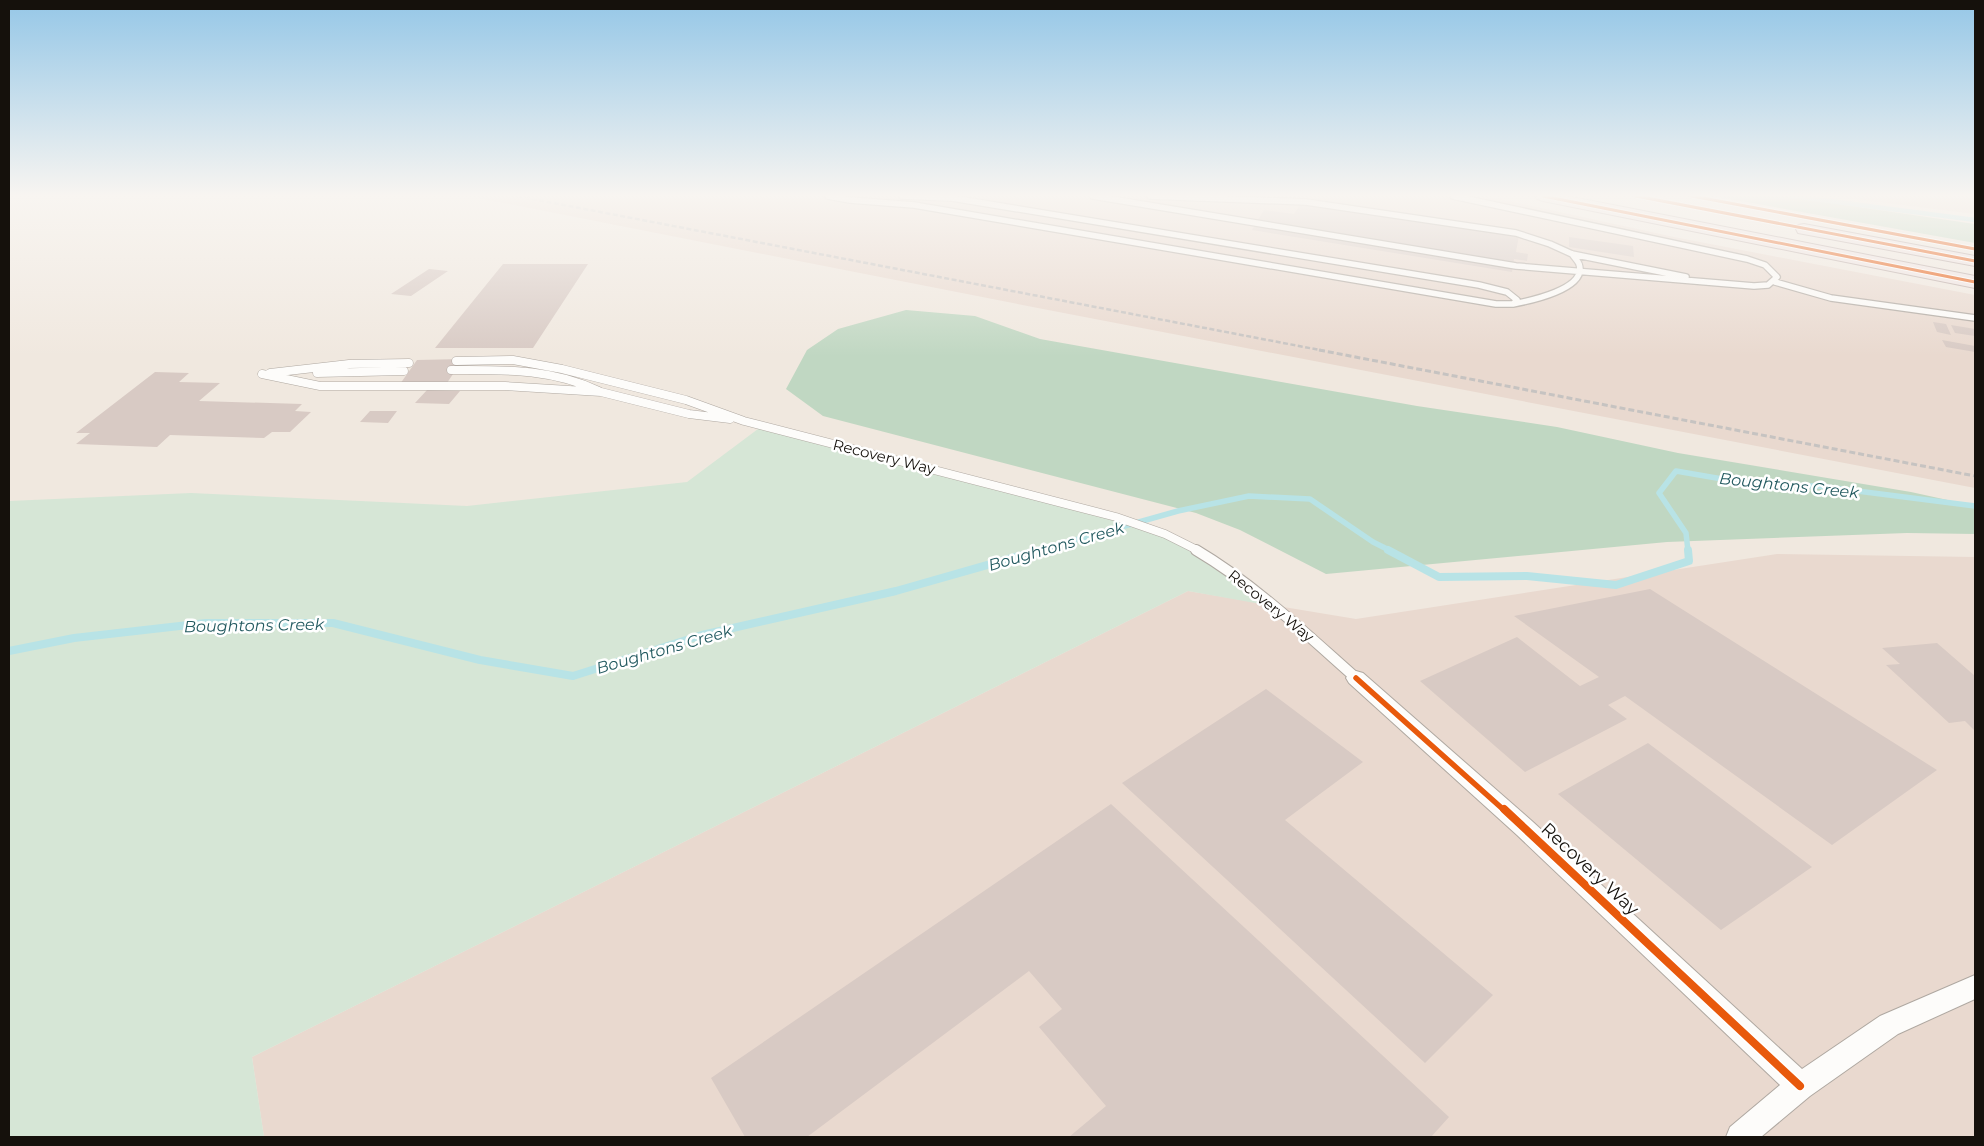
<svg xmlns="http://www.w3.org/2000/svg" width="1984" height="1146" viewBox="0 0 1984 1146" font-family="Montserrat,sans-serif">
<rect width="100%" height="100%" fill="#f0e8df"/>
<path fill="#e9d9cf" d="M468,196h1018l188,41 301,58v193l-932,-179z
M1830,196h145v18z
M1777,554l198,3v580h-1711l-12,-80 936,-466 168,28z"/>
<path fill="#d6e6d6" d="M762,426l354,90 63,24 93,66 -84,-15 -936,466 12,80h-255v-636l182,-8 276,13 220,-24z"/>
<path fill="#c0d7c2" d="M1713,196h70l192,28v19z
M906,310l69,6 65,23 377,67 140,21 121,26 233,39 64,14v28l-68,-1 -240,9 -341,32 -86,-44 -44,-17 -373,-97 -37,-27 21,-39 31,-21z"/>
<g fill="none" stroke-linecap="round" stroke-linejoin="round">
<path stroke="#b8e3e6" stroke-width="4.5" d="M1792,196l183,24"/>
<path stroke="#b8e3e6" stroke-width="5.5" d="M1036,551l142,-40 71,-15 61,3 63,43 18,9
M1688,551l-2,-18 -27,-40 17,-22 81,14 61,1 157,20"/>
<path stroke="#b8e3e6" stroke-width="8" d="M1388,550l51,27 88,-1 89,9 73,-24 -1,-11
M9,651l65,-13 132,-15h127l147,37 93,16 129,-41 194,-44 144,-41"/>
</g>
<path fill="#d8cac4" d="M1301,203l218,32 -3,17 12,2 -1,7 -13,-2 -2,13 -260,-42 12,-20 30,4z
M1569,237l64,9 1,11 -65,-10z
M503,264h85l-55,84h-98z
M429,269l19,2 -37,25 -20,-2z
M1933,322l13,2 5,11 -14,-3z
M1951,325l24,4v7l-20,-3z
M1942,340l33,6v6l-29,-5z
M463,359l-16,24 -47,1 17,-24z
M155,372l34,1 -10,9 41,1 -21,18 103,3 -7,7 16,1 -21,20h-18l-8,6 -94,-3 -13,12 -81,-3 14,-11h-14z
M427,390l33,1 -11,13 -34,-1z
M370,411h27l-9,12 -28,-1z
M1650,589l287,181 -105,75 -207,-149 -17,9 19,14 -102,53 -105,-91 97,-44 63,49 19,-9 -85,-61z
M1937,643l38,33v55l-10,-10 -16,2 -63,-58 14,-1 -18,-16z
M1266,689l97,73 -78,58 208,175 -68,68 -303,-280z
M1648,743l164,124 -91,63 -163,-136z
M1111,804l338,313 -18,20h-362l37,-31 -67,-79 23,-18 -33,-38 -222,166h-62l-34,-59z"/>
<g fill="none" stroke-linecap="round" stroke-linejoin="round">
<defs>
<path id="service-far2" d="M828,196l22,4 64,5 582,99h17l4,-4 -10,-8 -28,-7 -527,-87 -50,-2
M1093,196l423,70 238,20 14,-1 9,-8 -12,-12 -18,-6 -294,-63
M1150,196l156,6 210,31 34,11 22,10 114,23
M1775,282l56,16 144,20
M1513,304c16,-3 75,-15 66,-40 -1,-3 -5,-7 -7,-10"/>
<path id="service-far1" d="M456,361l57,-1 49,9 124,31 58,21 372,96 49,17 34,17
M451,370c52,0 100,-2 148,21
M270,373l79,-9 60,-1
M317,373l87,-2
M262,374l58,12h185l96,6 88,22 41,5"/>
<path id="service" d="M1196,550c59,35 109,83 160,128"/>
<path id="minor" d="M1356,671l7,2 170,149 269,247 78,-53 95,-41v24l-77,35 -88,62 -49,41h-35l4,-10 50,-42 -263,-250 -168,-152 -3,-5 3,-5z"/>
<path id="trunk" d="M1535,196h32l408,80v12l-432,-87 -6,-2z
M1804,224l171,32v10l-177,-33 -2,-4 2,-4z"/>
</defs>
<use href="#service-far2" stroke="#afa8a1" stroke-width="8"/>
<use href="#service-far1" stroke="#afa8a1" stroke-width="9"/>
<use href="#service" stroke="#afa8a1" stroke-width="12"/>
<use href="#minor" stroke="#afa8a1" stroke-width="2"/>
<use href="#trunk" stroke="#b9a8a4" stroke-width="2"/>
<use href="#service-far2" stroke="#fdfcfa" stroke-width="5.5"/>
<use href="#service-far1" stroke="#fdfcfa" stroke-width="8"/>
<use href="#service" stroke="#fdfcfa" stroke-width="10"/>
<use href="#minor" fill="#fdfcfa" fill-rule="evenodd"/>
<use href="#trunk" fill="#f0e4e2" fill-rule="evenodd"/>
<path stroke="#c6c3c1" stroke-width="2.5" stroke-dasharray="5 2.5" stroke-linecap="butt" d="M517,196l808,155"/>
<path stroke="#c6c3c1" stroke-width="3" stroke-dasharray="6 3" stroke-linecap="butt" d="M1319,350l656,126"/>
<defs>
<path id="cycleway-far2" d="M1543,196l432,86
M1636,196l339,65
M1692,196l283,53"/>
<path id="cycleway-far1" d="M1356,678l149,133"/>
<path id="cycleway" d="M1504,809l296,277"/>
</defs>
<use href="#cycleway-far2" stroke="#fff" stroke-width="5"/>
<use href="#cycleway-far1" stroke="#fff" stroke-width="9"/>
<use href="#cycleway" stroke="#fff" stroke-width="11"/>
<use href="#cycleway-far2" stroke="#e8590c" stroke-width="3"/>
<use href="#cycleway-far1" stroke="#e8590c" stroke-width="5.5"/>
<use href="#cycleway" stroke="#e8590c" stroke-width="8"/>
</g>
<linearGradient id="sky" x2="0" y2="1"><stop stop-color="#95c7e7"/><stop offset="0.55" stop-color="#f8f5f1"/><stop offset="1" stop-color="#f8f5f1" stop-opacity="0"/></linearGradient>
<rect width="1984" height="356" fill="url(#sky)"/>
<g text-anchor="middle" stroke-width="5" stroke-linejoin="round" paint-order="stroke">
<g font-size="15" fill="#15110c" stroke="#fff">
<text transform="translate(884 457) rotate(14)" y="5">Recovery Way</text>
<text transform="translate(1271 606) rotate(39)" y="5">Recovery Way</text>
</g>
<g font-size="16" font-style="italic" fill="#235a60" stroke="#fff">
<text transform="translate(1789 485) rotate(6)" y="6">Boughtons Creek</text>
<text transform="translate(1056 546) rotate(-16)" y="6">Boughtons Creek</text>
<text transform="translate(254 625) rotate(-1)" y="6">Boughtons Creek</text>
<text transform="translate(664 649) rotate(-16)" y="6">Boughtons Creek</text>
</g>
<g font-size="18" fill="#15110c" stroke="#fff">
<text transform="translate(1590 869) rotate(43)" y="6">Recovery Way</text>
</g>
</g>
<rect width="1984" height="1146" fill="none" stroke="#15110c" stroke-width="20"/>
</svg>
